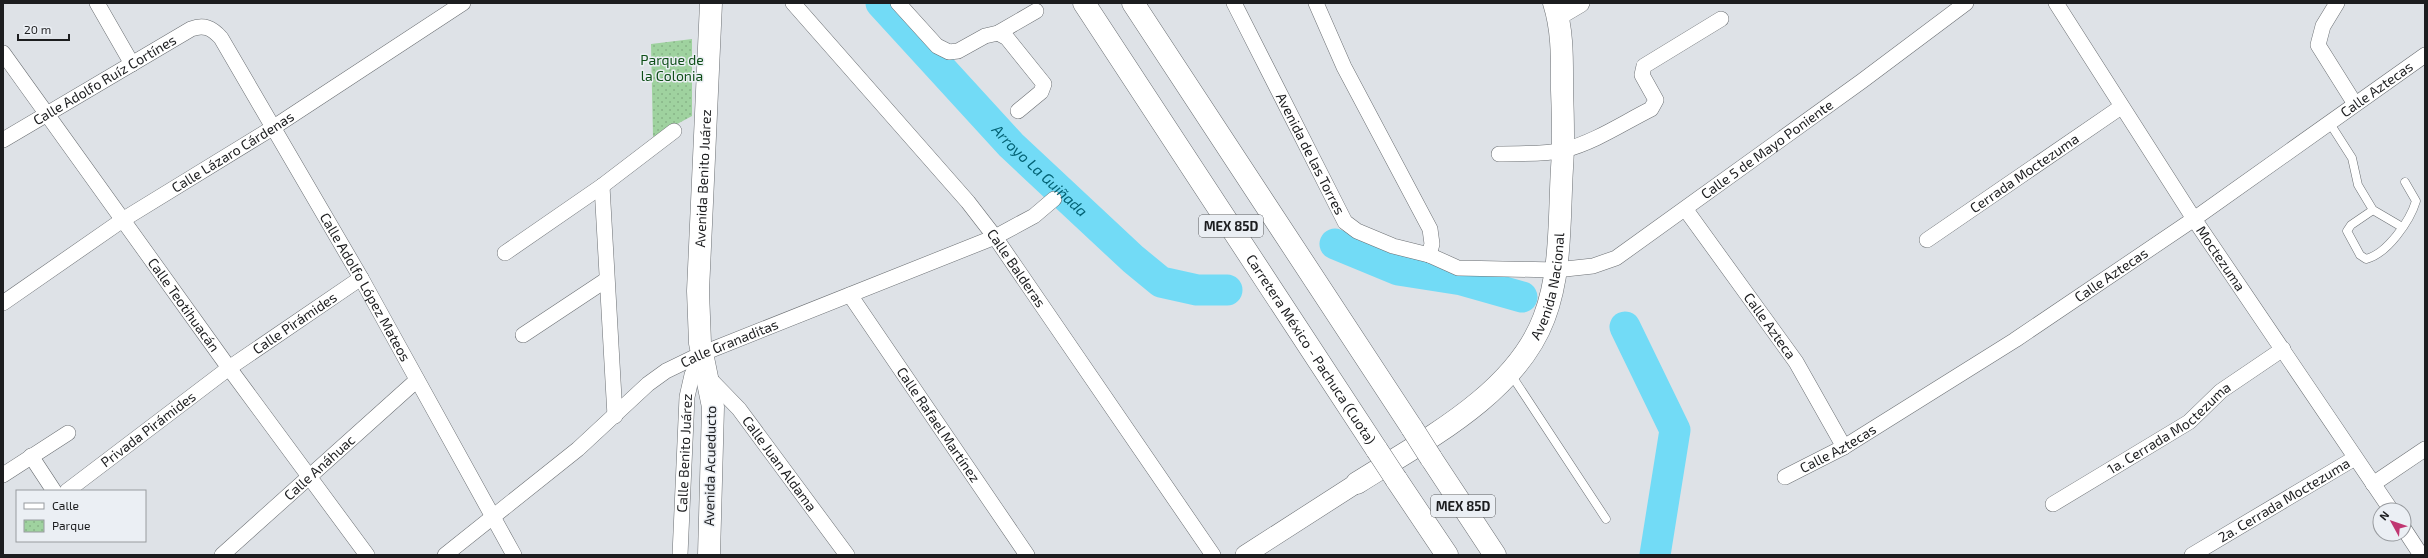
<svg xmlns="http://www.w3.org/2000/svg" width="2428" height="558" viewBox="0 0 2428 558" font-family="'Exo 2',sans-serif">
<defs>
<pattern id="park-dots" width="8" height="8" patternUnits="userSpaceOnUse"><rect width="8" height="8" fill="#9fd29f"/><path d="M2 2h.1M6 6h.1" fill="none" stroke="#88b488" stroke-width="1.8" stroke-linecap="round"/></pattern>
</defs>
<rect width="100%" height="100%" fill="#dee2e7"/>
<path fill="url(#park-dots)" d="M692,39v77l-39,21 -2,-93z"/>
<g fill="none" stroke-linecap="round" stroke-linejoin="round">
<g stroke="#72dbf6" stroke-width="31">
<path id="s1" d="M881,3l130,142 122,114 28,23 36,8h30"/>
<path d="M1335,244l63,26 64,10 60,17"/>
<path d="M1625,327l50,103 -20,125"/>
</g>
<defs>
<path id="service" d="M2329,122l23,36 6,27 15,25
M2402,227l-29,-17 -22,15 -4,6 13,24 6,4c21,-5 44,-38 50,-58l-11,-19
M1510,373l96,146"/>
<g id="minor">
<path d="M97,3l35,61"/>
<path id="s2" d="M793,3l175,199 27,35 218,318"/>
<path d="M898,3l39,43 12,6 9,-1 27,-15 13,-3 38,-22"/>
<path id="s3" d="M1234,3l111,219 12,9 36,15 36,9 29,13 98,2 37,-4 23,-8 246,-177 104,-78"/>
<path d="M1316,3l28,64 86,162 2,15 -3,11"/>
<path id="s4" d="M2056,3l138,216 197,291"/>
<path d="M2337,3l-14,23 -5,19 37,59"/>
<path d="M998,33l9,5 37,46 -3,8 -23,19"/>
<path id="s5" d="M3,53l226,315 138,187"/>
<path id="s6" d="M3,140l188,-111c13,-5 21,-1 30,9l140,240 153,277"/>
<path d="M1499,154c22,-1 44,1 65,-4 31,-8 59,-27 87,-41l5,-9 -14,-25 2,-9 77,-47"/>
<path d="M602,186l13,230"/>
<path id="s7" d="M1686,210l110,152 48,85"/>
<path id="s8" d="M1927,240l194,-133"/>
<path d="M505,253l97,-67 72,-55"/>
<path id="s9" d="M850,295l177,260"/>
<path id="s10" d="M3,303l121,-84 150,-92 189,-124"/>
<path d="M523,335l83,-55"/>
<path id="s11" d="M707,376l32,33 108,146"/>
<path d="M31,456l23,35"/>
<path d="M3,475l65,-42"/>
<path id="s12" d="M1785,477l59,-30 171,-107 179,-121 231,-164"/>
<path d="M2373,484l52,-35"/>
<path id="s13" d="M67,491l162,-123 132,-90"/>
<path id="s14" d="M2053,504l136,-82 32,-31 62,-42"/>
<path d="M2404,529l17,26"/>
<path id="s15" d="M222,555l195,-175"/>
<path id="s16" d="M445,555l133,-106 70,-65 18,-13 35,-17 294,-117 39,-21 20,-17"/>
<path id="s17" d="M680,555l7,-158 5,-22 9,-21"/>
<path id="s18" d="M2192,555l163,-97"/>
</g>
<path id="tertiary" d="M1558,16l22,-13
M1245,555l112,-72"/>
<g id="secondary">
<path id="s19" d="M1357,483c66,-42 158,-88 187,-165 18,-47 15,-101 18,-150 2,-26 1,-52 0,-78 0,-29 1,-59 -8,-87"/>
<path id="s20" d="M709,555l4,-148 -13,-64 -2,-52 13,-288"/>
</g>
<g id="motorway">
<path id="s21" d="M1084,3l293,447"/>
<path d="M1133,3l279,425"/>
<path d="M1431,458l64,97"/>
<path d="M1396,479l51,76"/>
</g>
</defs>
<use href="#service" stroke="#6b6f73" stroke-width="9"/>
<use href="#minor" stroke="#6b6f73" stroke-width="16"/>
<use href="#tertiary" stroke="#6b6f73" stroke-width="20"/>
<use href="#secondary" stroke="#6b6f73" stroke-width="23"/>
<use href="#motorway" stroke="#6b6f73" stroke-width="23"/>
<use href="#service" stroke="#fff" stroke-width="8"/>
<use href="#minor" stroke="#fff" stroke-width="15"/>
<use href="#tertiary" stroke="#fff" stroke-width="19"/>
<use href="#secondary" stroke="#fff" stroke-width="22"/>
<use href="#motorway" stroke="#fff" stroke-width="22"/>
<defs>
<path id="motorway-bridge" d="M1412,428l19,30
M1377,450l19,29"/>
</defs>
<use href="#motorway-bridge" stroke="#6b6f73" stroke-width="23" stroke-linecap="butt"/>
<use href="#motorway-bridge" stroke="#fff" stroke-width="22"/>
</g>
<g text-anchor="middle" stroke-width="3" stroke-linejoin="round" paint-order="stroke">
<g fill="#ebeff4" stroke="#5a5c5f" stroke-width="1">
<rect x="1199" y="215" width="64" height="22" rx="3"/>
<rect x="1431" y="495" width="64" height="22" rx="3"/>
</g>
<g font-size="13" font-weight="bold" fill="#1c1d1f">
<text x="1231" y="231">MEX 85D</text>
<text x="1463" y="511">MEX 85D</text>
</g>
<g font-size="14" fill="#0f4f18" stroke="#ebeff4">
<text x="672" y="65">Parque de<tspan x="672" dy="16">la Colonia</tspan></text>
</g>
<g font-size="14" fill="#1c1d1f" stroke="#ebeff4">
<text dy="5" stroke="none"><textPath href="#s6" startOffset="118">Calle Adolfo Ruíz Cortínes</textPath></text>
<text dy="5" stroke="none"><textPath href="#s12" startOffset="708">Calle Aztecas</textPath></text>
<text dy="5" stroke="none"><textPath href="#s3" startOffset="714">Calle 5 de Mayo Poniente</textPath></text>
<text dy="5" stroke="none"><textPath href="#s10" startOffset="275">Calle Lázaro Cárdenas</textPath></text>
<text dy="5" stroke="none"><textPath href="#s3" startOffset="169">Avenida de las Torres</textPath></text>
<text dy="5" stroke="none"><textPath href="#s8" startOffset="118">Cerrada Moctezuma</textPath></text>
<text dy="5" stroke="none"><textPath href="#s20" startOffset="378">Avenida Benito Juárez</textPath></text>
<text dy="5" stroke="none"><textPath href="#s4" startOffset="304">Moctezuma</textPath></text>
<text dy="5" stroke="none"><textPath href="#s2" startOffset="347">Calle Balderas</textPath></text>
<text dy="5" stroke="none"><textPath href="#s12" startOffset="384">Calle Aztecas</textPath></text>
<text dy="5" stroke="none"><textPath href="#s19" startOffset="286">Avenida Nacional</textPath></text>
<text dy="5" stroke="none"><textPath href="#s6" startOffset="540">Calle Adolfo López Mateos</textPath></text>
<text dy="5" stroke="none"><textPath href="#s5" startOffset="310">Calle Teotihuacán</textPath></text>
<text dy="5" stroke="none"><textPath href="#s13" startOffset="283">Calle Pirámides</textPath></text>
<text dy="5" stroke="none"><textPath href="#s7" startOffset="143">Calle Azteca</textPath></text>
<text dy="5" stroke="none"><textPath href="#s16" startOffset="357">Calle Granaditas</textPath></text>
<text dy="5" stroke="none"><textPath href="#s21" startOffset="414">Carretera México - Pachuca (Cuota)</textPath></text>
<text dy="5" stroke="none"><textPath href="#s9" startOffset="157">Calle Rafael Martínez</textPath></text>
<text dy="5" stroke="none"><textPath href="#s14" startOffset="139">1a. Cerrada Moctezuma</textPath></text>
<text dy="5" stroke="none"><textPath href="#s13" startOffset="102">Privada Pirámides</textPath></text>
<text dy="5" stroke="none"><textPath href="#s12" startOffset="60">Calle Aztecas</textPath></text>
<text dy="5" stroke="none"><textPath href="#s17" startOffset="102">Calle Benito Juárez</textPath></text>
<text dy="5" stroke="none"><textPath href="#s11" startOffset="114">Calle Juan Aldama</textPath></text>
<text transform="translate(710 466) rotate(-89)" y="5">Avenida Acueducto</text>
<text dy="5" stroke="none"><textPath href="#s15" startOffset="131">Calle Anáhuac</textPath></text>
<text dy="5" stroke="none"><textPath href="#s18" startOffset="107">2a. Cerrada Moctezuma</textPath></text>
</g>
<g font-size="15" font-style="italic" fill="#036274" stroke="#ebeff4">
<text dy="5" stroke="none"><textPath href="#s1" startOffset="231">Arroyo La Guiñada</textPath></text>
</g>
</g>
<rect width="2428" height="558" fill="none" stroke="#1c1d1f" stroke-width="8"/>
<rect x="16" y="490" width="130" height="52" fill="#ebeff4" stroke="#989b9f"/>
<rect x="24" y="503" width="20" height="6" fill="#ffffff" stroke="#989b9f"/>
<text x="52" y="510" font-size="12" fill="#1c1d1f">Calle</text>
<rect x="24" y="520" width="20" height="12" fill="url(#park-dots)" stroke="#989b9f"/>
<text x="52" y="530" font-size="12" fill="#1c1d1f">Parque</text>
<g transform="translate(2392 522) rotate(310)"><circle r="19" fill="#ebeff4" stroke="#989b9f"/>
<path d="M0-3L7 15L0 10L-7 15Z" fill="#c03671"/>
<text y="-6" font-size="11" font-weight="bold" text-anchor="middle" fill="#1c1d1f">N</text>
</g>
<path d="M18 34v6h51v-6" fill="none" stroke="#1c1d1f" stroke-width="2"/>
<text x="24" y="34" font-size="12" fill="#1c1d1f" stroke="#ebeff4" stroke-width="3" paint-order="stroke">20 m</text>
</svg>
